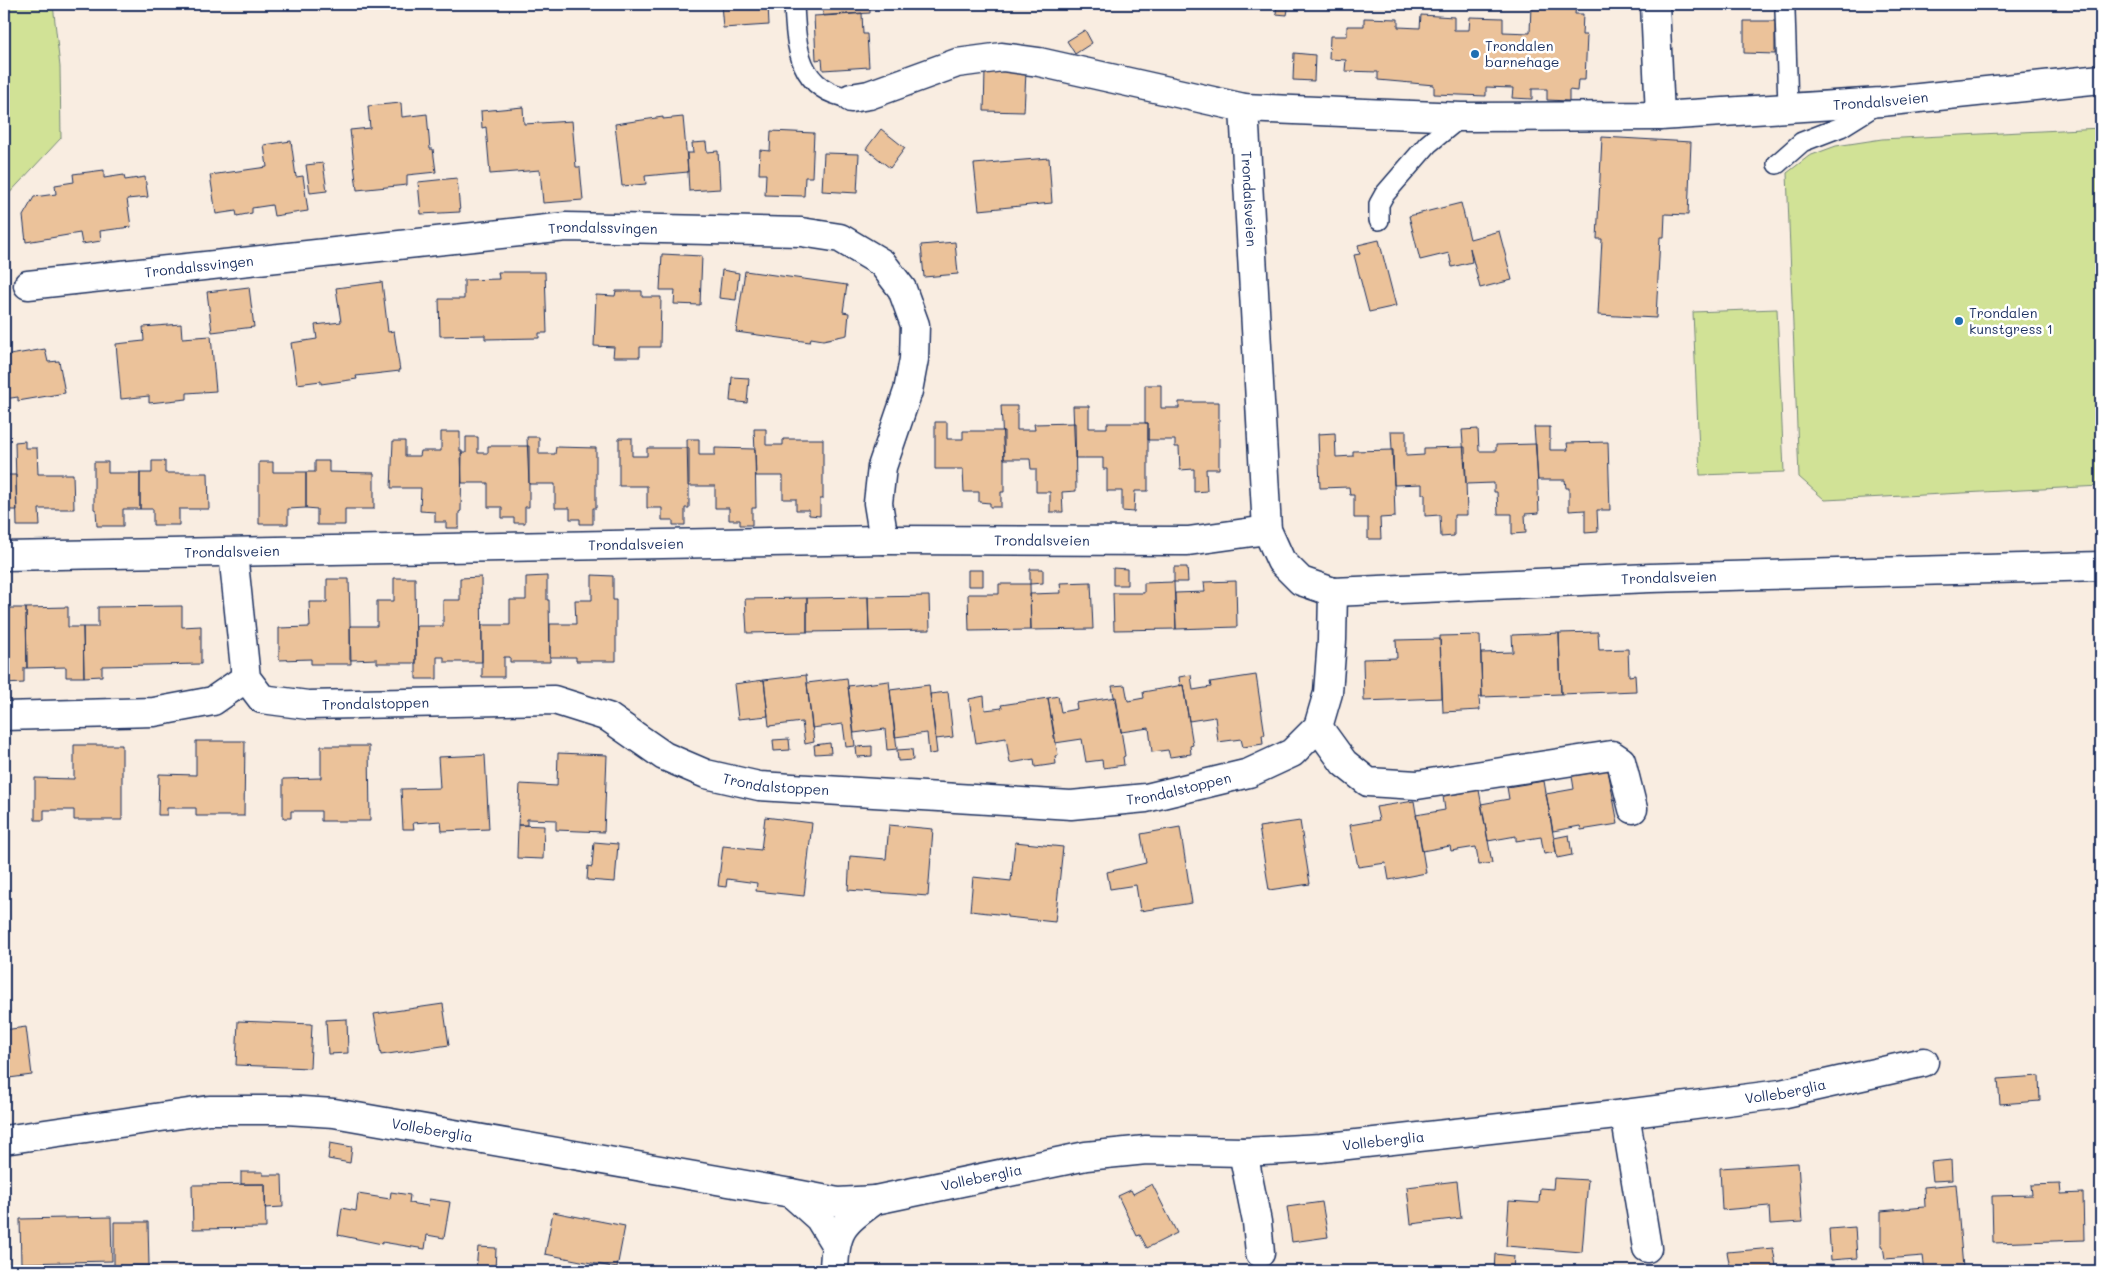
<svg xmlns="http://www.w3.org/2000/svg" width="2105" height="1275" viewBox="0 0 2105 1275" font-family="Mali,sans-serif">
<rect width="100%" height="100%" fill="#f9ede1"/>
<filter id="ink" filterUnits="userSpaceOnUse"><feTurbulence type="fractalNoise" baseFrequency=".02" numOctaves="2"/><feDisplacementMap in="SourceGraphic" scale="10" xChannelSelector="R" yChannelSelector="G"/><feConvolveMatrix kernelMatrix="1 2 1 2 8 2 1 2 1" color-interpolation-filters="sRGB"/></filter>
<g filter="url(#ink)">
<path fill="#d1e296" stroke="#76887a" d="M4,4h49l7,63 1,71 -57,61z
M2101,128v358l-276,14 -26,-23 -12,-304 22,-17 27,-10 46,-7z
M1777,309l7,163 -84,3 -7,-163z"/>
<path fill="#ebc29a" stroke="#1b2f5e" d="M721,4h47l1,21 -46,3z
M822,4h48v9l-47,3z
M1277,4h12l-2,11 -11,-1z
M1411,4h21v3h-21z
M1531,4h45l-1,10h8l-1,21h5l-2,45h-7l-1,11 -8,-1v11l-22,-1v-11h-15v10l-20,-1 1,-10 -27,-1v9l-52,-2v-9l-56,-5v-8l-33,-1 1,-11 -17,-1 1,-23h17v-10h17v-8l34,1v8l22,1 1,-13 33,2v13h15l1,-13 33,1v14l27,1z
M862,13l1,21h4l2,33 -46,3 -1,-11 -6,1 -2,-44z
M1744,21h31v33l-31,-1z
M1085,30l7,13 -17,11 -8,-13z
M1294,53l21,2 -1,26 -21,-1z
M985,71l41,1 -2,40 -40,-1z
M401,103l1,14 25,-3 3,35h3l3,23 -29,3v10l-50,5 -7,-60 20,-2 -2,-22z
M523,107l1,17 48,-3 4,46h4l3,33 -40,3 -3,-33 -50,4 -4,-47 -4,1 -1,-17z
M663,117v2l20,-2 5,55 -43,4 1,8 -24,2 -7,-62z
M881,129l24,19 -15,20 -24,-19z
M771,131l43,2 -2,44h-7l-1,19 -39,-1 1,-21h-7l1,-24 10,1z
M1602,137l89,5 -3,73 -23,-1 -1,23h-4l-4,81 -58,-3 4,-76h-5z
M291,141l5,36 7,-1 5,35 -34,5 -2,-11 -20,3v5l-15,3 -1,-5 -20,3 -6,-39 57,-8 -3,-22z
M706,142l1,10 11,-1 2,38 -31,2 -2,-38h6l-1,-10z
M824,153l35,1 -2,39 -35,-2z
M1049,158l3,45 -73,7 -5,-46z
M323,163l4,28 -17,2 -4,-28z
M104,170v8l20,-3 1,5 20,-3 3,20 -21,2 4,28 -31,4 1,10 -19,3 -2,-11 -54,9 -3,-26 11,-19 22,-3 -1,-9 19,-3 -1,-8z
M457,178l3,34 -39,2 -3,-32z
M1461,203l9,36 29,-8 13,49 -32,8 -10,-40 2,14 -20,5 -3,-14 -29,7 -11,-44z
M1379,240l17,66 -27,6 -15,-57 6,-1 -2,-9z
M955,242l3,32 -34,3 -3,-32z
M662,254l40,2 -2,49 -26,-1 1,-14h-15z
M722,270l17,3 -3,27 -17,-2z
M745,271l102,14 -4,27 6,1 -2,22 -24,5 -12,-2 -1,4 -74,-10z
M498,272h47l2,61h-8v5l-54,1v-4l-45,1 -1,-37h25v-19l35,-1z
M382,282l6,50 6,-1 6,40 -44,5 1,3 -36,5v-3l-24,3 -6,-41 26,-4 -2,-14 26,-3 -5,-34z
M249,287l5,40 -42,5 -5,-40z
M616,291h26v6h19l-1,50h-20v10h-27l1,-10 -20,-1 2,-51 19,1z
M181,324l1,14 29,-2 5,55 -29,2v6l-38,4v-7l-28,3 -5,-55 28,-3 -1,-14z
M45,349l3,13 11,-1 6,32 -47,8v-4l-14,2v-43z
M732,377l17,1 -2,25 -17,-2z
M1145,385h16v23h18v-6h40v67h-13l1,22 -13,1v-23l-14,1 -1,-23h-4v-7h-27v-17h-3z
M1001,406h16v24h18l-1,-6 41,-1 1,68 -14,1 1,20h-13v-20h-14v-23h-5l-1,-10h-26z
M1073,406h16v22h18v-5h41v68h-13l-1,21 -12,-1v-20h-15v-22h-4v-11h-28z
M935,422h12v17h16v-8h41v61h-3v15h-11v-4l-11,-1v-10h-15l-1,-23h-28z
M1534,427h16v23h18l-1,-7 41,-1 2,68h-13l1,22 -13,1v-23l-16,1v-23h-3l-1,-8h-27z
M754,429h12v16h17v-6h40v60h-3v17l-11,-1v-5h-13v-11h-13v-23h-27z
M1478,429l1,22h17v-6l40,-1 3,69 -14,1 1,19 -14,1v-20h-14l-1,-22h-3v-9l-28,1 -4,-54z
M1391,431h15v25l18,-1v-7l41,-1 2,68h-13v21l-13,1 -1,-22 -15,1v-22h-3v-10l-28,1z
M441,432h19v19h2l-1,60 -2,1v16h-13v-6h-11v-10l-15,-1 1,-23h-30l2,-47h12v15h15l1,-5h20z
M1335,433l1,24 17,-1v-5l40,-1 2,67 -15,1 1,21h-13v-21h-14v-23h-4l-1,-8 -29,1 -2,-54z
M466,437h12v16h10v-7h41v61h-4v16h-11v-5h-12v-11h-14v-24h-26l-1,-30h5z
M527,437h12v17h16l1,-7 40,1v60h-3v16h-13v-5h-10v-11h-15v-24h-26z
M619,438h13v18h15v-8h42v60h-4v17h-12v-5h-11v-12h-15v-22h-28z
M687,439h12v16h16v-7l40,1 1,59h-4v17h-12v-5h-11v-12h-14v-22h-27z
M25,441v7h12l1,26h35l1,35h-35l1,17h-23l-2,-84z
M152,461h13v12h43l1,36h-30v16h-26v-16h-13v-36h12z
M315,461h14v11l45,1v36h-29v16h-28v-16l-11,-1v-36h9z
M94,462h14v11h32v36h-17v17h-26l-1,-16 -2,-1z
M259,462h14v10h33v36l-18,1v15h-29z
M4,475h12l1,35h-13z
M1174,567h13l1,15h-14z
M1113,568l14,1v16h-14z
M1030,569h13v14l-13,1z
M968,570h15v16h-15z
M592,575l21,1v24h3v61h-40v-4h-26v-33h26l-1,-24h17z
M547,576v24h2l1,62h-40v-5h-6v20h-22v-52h28v-25h16v-23z
M481,577l1,85h-38v-5h-7v22h-21v-53h27v-26h17v-22z
M394,578h21l1,85h-39v-4l-27,1v-34h27v-25h17z
M327,579h22l2,85h-40v-5l-32,1v-32l31,-1 -1,-25h18z
M1236,581l1,46 -61,2 -1,-36 30,-1 -1,-10z
M1091,582l2,47 -62,1 -1,-36 31,-1 -1,-10z
M1174,582l2,47 -62,1 -1,-37h31v-10z
M999,584h31l1,46 -62,1 -1,-37h31z
M929,596l1,34 -61,1 -1,-34z
M868,597l1,34 -62,1v-34z
M807,598v34l-60,1 -2,-34z
M182,606v21l19,-1v38l-99,2v10l-18,1 -1,-50h15v-20z
M68,607v20h15l1,50h-18v-10l-39,1 -1,-60z
M4,608h22l1,60h-3v15l-20,1z
M1598,632l1,18 29,-1 1,27 6,-1 1,16 -75,3 -2,-61z
M1559,633l2,61 -79,3 -1,-44 32,-1 -1,-17z
M1480,635l2,62h-3l1,13 -37,2 -3,-76z
M1440,639l2,59 -78,3 -1,-42 34,-1 -1,-18z
M806,675l8,67 -9,2 -3,-22 -33,4 -5,-46z
M1191,675l2,15 18,-3 -1,-5 46,-7 9,60h-3l1,9 -20,3 -2,-8 -23,3 -3,-25 -26,4 -6,-36 -3,1 -1,-9z
M847,678l8,68 -9,1 -3,-23 -31,4 -5,-45z
M764,680l4,36 -30,3 -4,-35z
M889,681l8,68 -10,1 -2,-21 -31,4 -6,-47z
M929,685l8,68 -8,1 -2,-21 -32,4 -5,-47z
M1125,685l3,16 16,-3 -1,-6 40,-7 10,60 -3,1 1,8 -21,3 -2,-7 -16,2 -3,-24 -28,4 -9,-46z
M948,692l5,45 -17,2 -6,-45z
M984,696l1,14 17,-2 -1,-3 47,-7 10,57 -3,1 1,8 -21,3 -1,-8 -24,4 -4,-25 -30,5 -7,-44z
M1058,696l3,16 16,-3 -1,-6 40,-6 9,59 -2,1 1,8 -21,3 -1,-8 -16,2 -4,-23 -27,4 -7,-45z
M789,739l1,11 -16,1 -1,-11z
M196,741h49l-1,75h-48v-8h-29v7h-9l1,-41 37,1z
M830,743l1,10 -16,1 -1,-9z
M74,745h48v75h-48v-10h-30v10h-9v-42l39,1z
M321,746h48l1,75h-49v-10h-30v7h-8v-39l38,-1z
M872,746v10l-15,1 -1,-10z
M912,749l1,11 -15,1 -1,-11z
M558,753l49,2 -3,77 -48,-2v-10l-29,-1v6h-9l2,-41 37,2z
M485,755l4,74 -47,2 -1,-10 -28,2 1,6h-11l-2,-40 39,-1 -2,-31z
M1608,770l10,54 -37,6 -1,-4 -27,5 -7,-37 28,-5 -2,-13z
M1544,781l12,71 -12,2 -3,-17 -25,4v-5l-28,5 -7,-37 28,-5 -2,-12z
M1479,790l13,73 -13,2 -3,-18 -25,4 -1,-5 -28,5 -6,-36 29,-5 -2,-14z
M1414,801l12,72 -37,7 -3,-17 -28,4 -8,-42 29,-5 -3,-13z
M765,817l47,6 -8,73 -48,-5 1,-8 -30,-4 -1,8 -8,-1 5,-40 38,4z
M1300,821l10,63 -41,6 -10,-63z
M518,825l26,1 -1,33 -26,-1z
M889,825l44,4 -5,67 -80,-6 2,-34 36,3z
M1180,827l12,76 -52,8 -4,-26 -26,4 -3,-17 39,-9 -5,-29z
M1569,835l3,20 -15,3 -3,-20z
M594,842l24,2 -3,38 -28,-2 1,-14 4,1z
M1015,842l48,5 -8,75 -48,-5v-2l-37,-4 3,-34 38,4z
M443,1004l6,41 -68,10 -7,-41z
M347,1019l1,34 -20,1 -2,-34z
M238,1021l74,3 -2,44 -74,-3z
M26,1027l6,48 -23,3 -5,-48z
M4,1058l3,24 -3,1z
M2039,1076l1,25 -40,3 -2,-25z
M330,1143l22,4 -2,16 -22,-4z
M1951,1160l1,20 -19,1 -2,-19z
M1798,1163l4,59 -32,2 -1,-18 -47,4 -2,-42z
M241,1172h22v3h19l1,32 -18,1v-24h-24z
M1554,1178l34,2 -6,72 -76,-6 3,-45 30,2 1,-15 13,1z
M1457,1181l4,37 -50,6 -4,-37z
M265,1184l1,44 -73,1 -1,-44z
M1152,1184l25,49 -30,15 -7,-13 -3,1 -19,-40 13,-6 2,4z
M1956,1184l7,84 -38,3 -2,-15 -38,3 -2,-13h-2v-35l44,-4 -1,-20z
M2060,1184l1,10 22,-1 1,47 -91,3 -1,-47 40,-1 -1,-10z
M391,1192l19,3 -1,8 19,3 1,-7 21,3 -6,36 -17,-3 -2,14 -43,-7v2l-44,-9 4,-27 14,3 2,-17 32,5z
M1322,1202l6,35 -36,5 -5,-35z
M553,1212l72,14 -8,42 -72,-14z
M111,1217l1,44 -91,2 -1,-44z
M114,1222h34l1,44h-35z
M1855,1227l2,31 -26,2 -2,-31z
M478,1247l18,1 -1,23h-19z
M1773,1248l3,18 -4,5h-58l16,-3 -3,-16z
M1495,1254l19,2 -1,15h-19z"/>
<g fill="none" stroke-linecap="round" stroke-linejoin="round">
<defs>
<path id="lane" d="M794,4c2,43 4,87 57,94
M1785,11l3,96
M1777,164l25,-22 39,-15 37,-23
M1379,220v-16l5,-9 44,-51 33,-27"/>
<g id="street">
<path d="M1655,4l5,112"/>
<path id="s1" d="M851,98l18,-3 88,-32 45,-6 37,5 205,46 217,9 199,-1 221,-14 220,-23"/>
<path id="s2" d="M1244,108l23,422 14,31 20,20 32,11 317,-14 451,-12"/>
<path id="s3" d="M28,285l538,-58 235,5 39,6 42,25 20,26 13,36 -1,34 -6,32 -26,76 -4,36 6,37"/>
<path id="s4" d="M233,553l13,125 16,21 46,6 246,-5 54,17 56,39 42,18 53,12 312,19 75,-7 103,-25 43,-20 26,-26 10,-34 4,-53 1,-48"/>
<path id="s5" d="M4,556l880,-16 304,1 79,-11"/>
<path d="M4,716l150,-4 59,-11 33,-23"/>
<path d="M1318,727l26,36 24,19 49,3 195,-30 9,6 12,48"/>
<path d="M1625,1114l22,134"/>
<path id="s6" d="M4,1140l205,-30h77l48,3 457,80 28,25 16,26"/>
<path d="M1243,1152l14,70 3,31"/>
<path d="M791,1193l47,9 37,-2"/>
<path id="s7" d="M834,1271c1,-42 8,-47 41,-71l211,-44 60,-6 97,2 78,-4 304,-34 156,-20 143,-32"/>
</g>
</defs>
<use href="#lane" stroke="#1b2f5e" stroke-width="22"/>
<use href="#street" stroke="#1b2f5e" stroke-width="31"/>
<use href="#lane" stroke="#fff" stroke-width="19"/>
<use href="#street" stroke="#fff" stroke-width="28"/>
</g>
</g>
<g fill="#1f6fb2" stroke="#fff" stroke-width="2">
<circle cx="1475" cy="54" r="5"/>
<circle cx="1959" cy="321" r="5"/>
</g>
<g text-anchor="middle" stroke-width="5" stroke-linejoin="round" paint-order="stroke">
<g font-size="14" fill="#1b2f5e" stroke="#fff" text-anchor="start">
<text x="1485" y="51">Trondalen<tspan x="1485" dy="16">barnehage</tspan></text>
<text x="1969" y="318">Trondalen<tspan x="1969" dy="16">kunstgress 1</tspan></text>
</g>
<g font-size="14" fill="#1b2f5e" stroke="#fff">
<text dy="5" stroke="none"><textPath href="#s1" startOffset="1042">Trondalsveien</textPath></text>
<text dy="5" stroke="none"><textPath href="#s2" startOffset="91">Trondalsveien</textPath></text>
<text dy="5" stroke="none"><textPath href="#s3" startOffset="578">Trondalssvingen</textPath></text>
<text dy="5" stroke="none"><textPath href="#s3" startOffset="172">Trondalssvingen</textPath></text>
<text dy="5" stroke="none"><textPath href="#s5" startOffset="1038">Trondalsveien</textPath></text>
<text dy="5" stroke="none"><textPath href="#s5" startOffset="632">Trondalsveien</textPath></text>
<text dy="5" stroke="none"><textPath href="#s5" startOffset="228">Trondalsveien</textPath></text>
<text dy="5" stroke="none"><textPath href="#s2" startOffset="855">Trondalsveien</textPath></text>
<text dy="5" stroke="none"><textPath href="#s4" startOffset="266">Trondalstoppen</textPath></text>
<text dy="5" stroke="none"><textPath href="#s4" startOffset="686">Trondalstoppen</textPath></text>
<text dy="5" stroke="none"><textPath href="#s4" startOffset="1091">Trondalstoppen</textPath></text>
<text dy="5" stroke="none"><textPath href="#s7" startOffset="1006">Volleberglia</textPath></text>
<text dy="5" stroke="none"><textPath href="#s6" startOffset="432">Volleberglia</textPath></text>
<text dy="5" stroke="none"><textPath href="#s7" startOffset="601">Volleberglia</textPath></text>
<text dy="5" stroke="none"><textPath href="#s7" startOffset="196">Volleberglia</textPath></text>
</g>
</g>
<rect width="2105" height="1275" fill="none" stroke="#fff" stroke-width="20"/>
<rect x="10" y="10" width="2085" height="1255" fill="none" stroke="#1b2f5e" stroke-width="2" filter="url(#ink)"/>
</svg>
